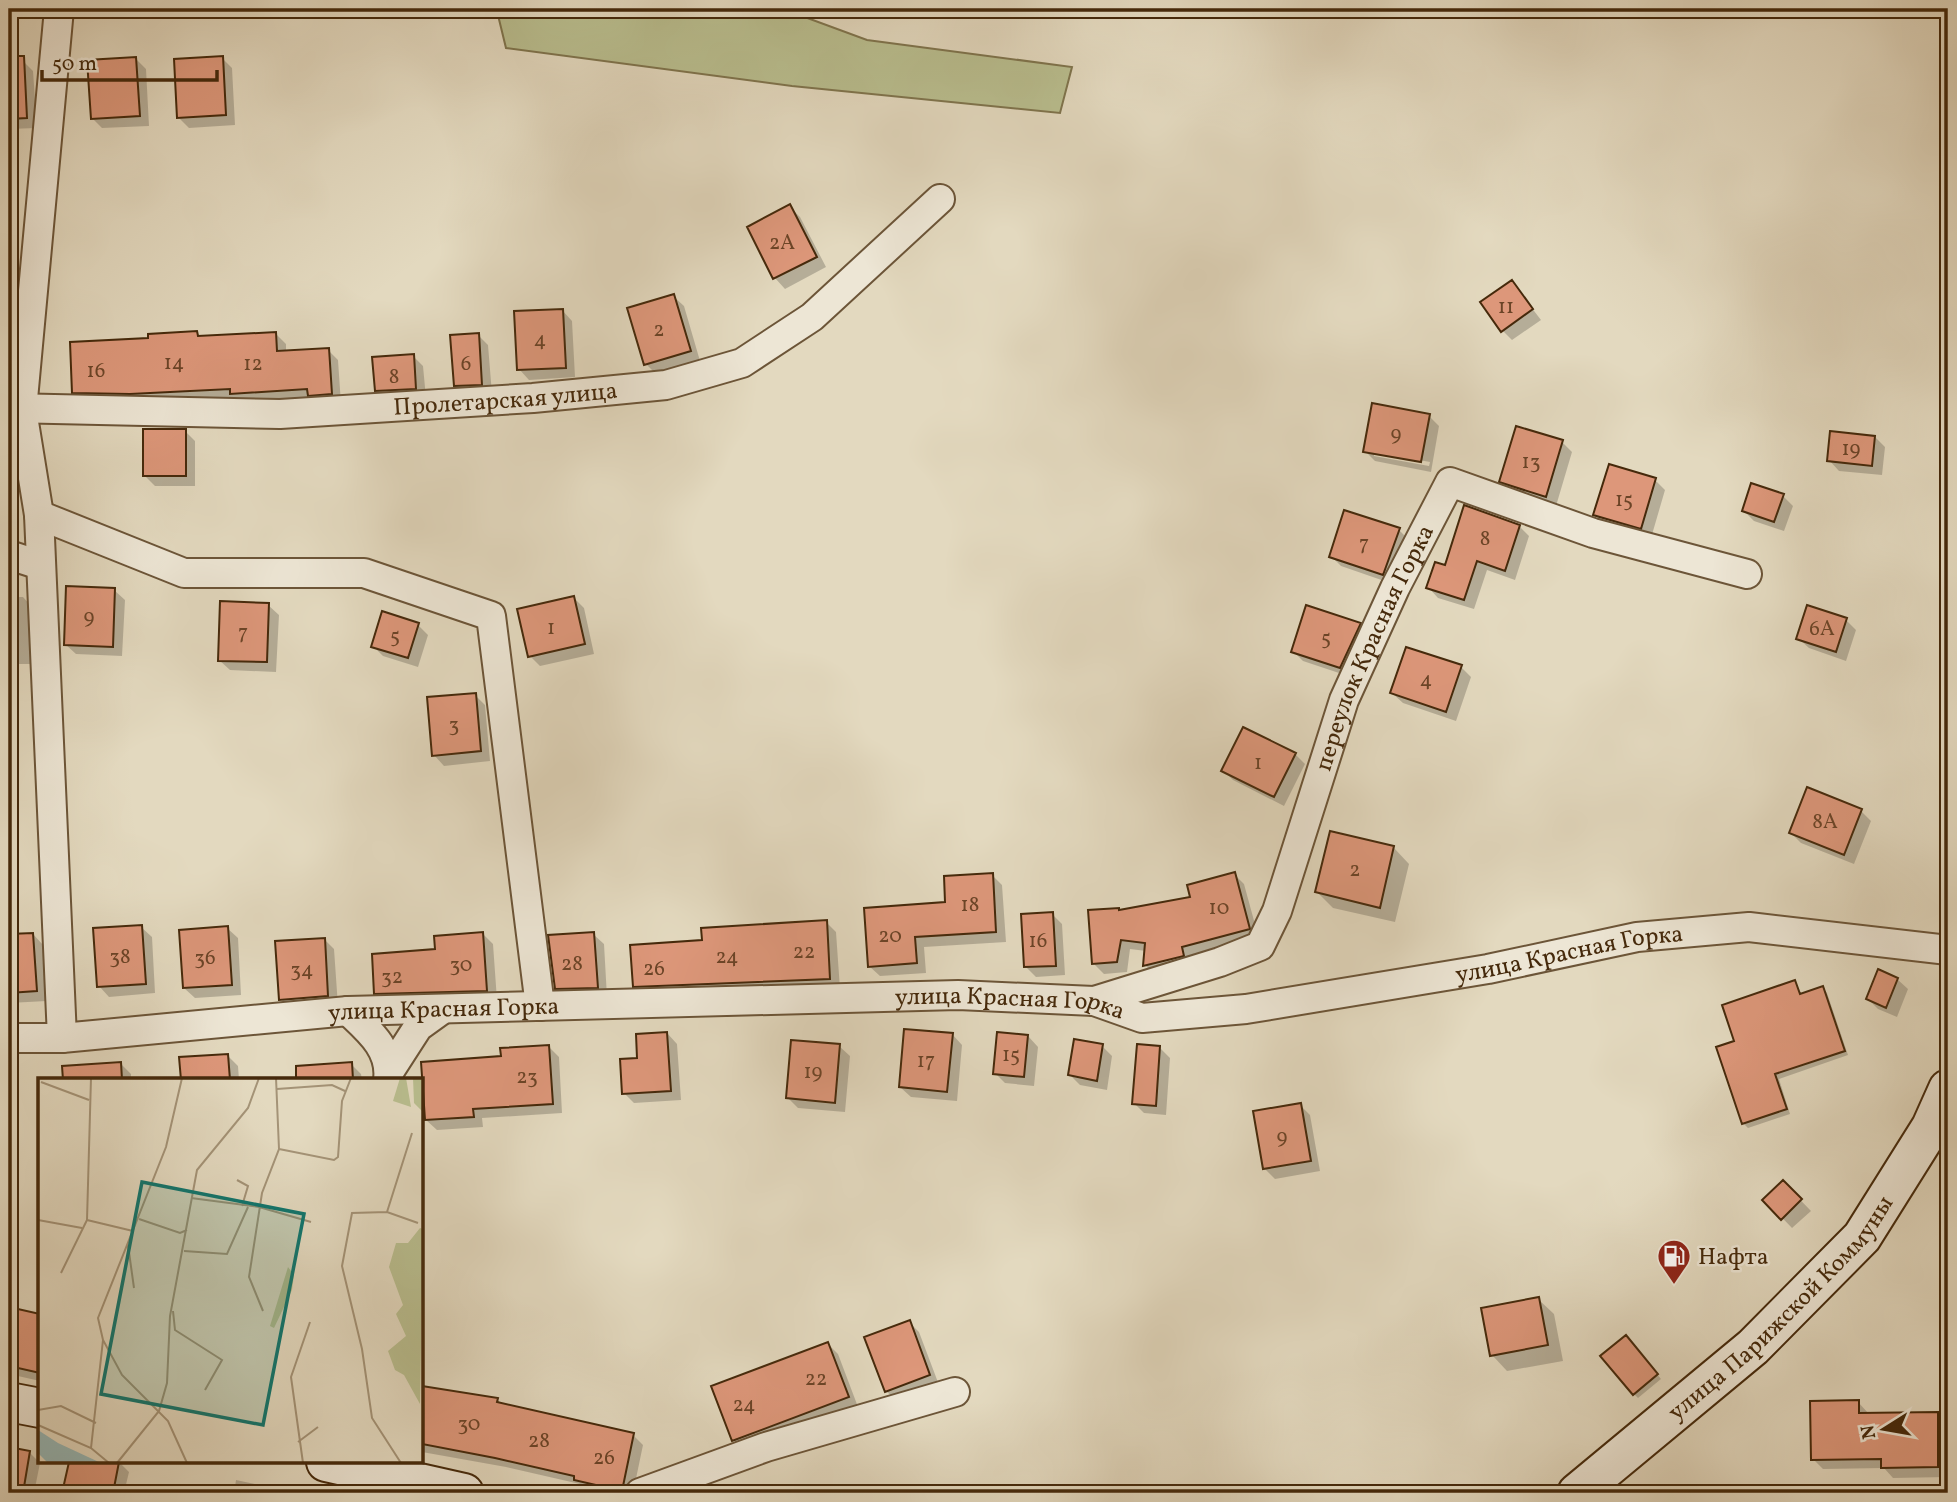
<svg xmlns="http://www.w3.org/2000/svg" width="1957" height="1502" viewBox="0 0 1957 1502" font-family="Vollkorn,serif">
<rect width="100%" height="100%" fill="#e3d9bf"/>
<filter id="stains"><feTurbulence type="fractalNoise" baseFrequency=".00286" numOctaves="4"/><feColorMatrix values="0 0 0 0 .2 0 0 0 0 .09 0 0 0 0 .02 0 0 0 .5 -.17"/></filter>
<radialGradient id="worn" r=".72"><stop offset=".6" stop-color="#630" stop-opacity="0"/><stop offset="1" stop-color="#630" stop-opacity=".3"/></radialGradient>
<path fill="#b9be8f" stroke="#7f744d" stroke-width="2" d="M502,9h281l84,31 205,27 -12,46 -268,-27 -286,-38 -9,-37z"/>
<path fill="#0003" fill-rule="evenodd" d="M222,58l10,10 3,57 -46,3 -11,-11z
M136,59l10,10 3,57 -47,2 -10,-10z
M23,61l10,10 4,57 -28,1v-67z
M790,207l10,10 26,50 -41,22 -10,-11 -26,-50z
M1512,282l29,38 -29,20 -10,-10z
M673,296l11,10 16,55 -44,13 -10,-10z
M562,310l10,11 3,56 -46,3 -10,-11z
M9,333h3l10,10 -13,56z
M197,333l4,5 75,-4 10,10v8l42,-2 10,10 3,44 -99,-1 -5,-5 -96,6 -57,-2 -10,-10 76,-53z
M478,335l10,10 4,49 -27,2 -10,-10z
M413,356l10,10 3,32 -39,3 -10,-10z
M1429,416l10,10 -8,46 -56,-11 -10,-10zM1374,452l56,10 -1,4 -55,-10z
M185,431l10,10v45h-40l-10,-10z
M1875,437l10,10 -3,28 -43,-4 -10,-11z
M1562,442l10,10 -16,54 -45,-14 -10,-11z
M1655,480l10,10 -14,48 -46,-13 -10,-10z
M1783,496l10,10 -9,25 -30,-10 -10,-10z
M1519,526l10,10 -14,44 -28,-10 -13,39 -36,-11 -10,-11 18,-20z
M1399,530l10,10 -16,44 -52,-18 -10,-10z
M114,590l11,10 -3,56 -46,-2 -11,-10z
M9,597h14l10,11 1,56h-25z
M574,598l10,10 10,46 -54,12 -10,-10z
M268,605l11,10 -3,57 -46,-2 -11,-10z
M1846,620l10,10 -10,31 -37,-13 -11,-10z
M1360,624l10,10 -19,43 -48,-16 -10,-10z
M418,625l10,10 -10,32 -35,-11 -10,-10z
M1461,667l10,10 -15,44 -53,-18 -11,-10z
M475,695l10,10 5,56 -46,5 -10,-11z
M1295,754l10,10 -21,42 -51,-26 -10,-10z
M1861,811l10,10 -17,43 -53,-21 -10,-10z
M1394,848l15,16 -14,58 -62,-14 -16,-16z
M1234,874l10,10 15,55 -104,36 -10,-10 1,-14 -16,-2 -3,23 -23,2 -10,-10 26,-52 73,-13z
M992,875l10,10 4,57 -82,5 2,26 -46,3 -11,-10 78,-62z
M1052,914l10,10 3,51 -29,2 -10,-10z
M826,922l10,10 4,57 -195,7 -11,-10 70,-44z
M141,927l11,10 3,56 -46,4 -10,-11z
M227,928l11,10 3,57 -46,3 -11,-10z
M33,934l10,11 4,56 -38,2v-67z
M483,934l10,10 4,56 -111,3 -10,-10 61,-42z
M593,934l11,10 3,53 -40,1 -11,-10z
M324,939l10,10 4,57 -47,3 -10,-10z
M1897,979l11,10 -11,28 -19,-8 -10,-10z
M1795,982l7,13 21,-7 4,5 21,62 -69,24 11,35 -42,14 -5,-5 -7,-81z
M667,1033l10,11 4,56 -47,3 -10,-10 15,-34z
M952,1034l10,11 -5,56 -46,-4 -11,-10z
M1028,1036l10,11 -4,39 -29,-3 -10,-10z
M548,1046l11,11 3,56 -80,5 1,9 -46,3 -11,-10 77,-62z
M839,1046l11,10 -5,56 -47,-4 -10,-10z
M1102,1046l10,10 -5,34 -27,-5 -10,-10z
M1160,1048l10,10 -4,57 -22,-2 -10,-10z
M228,1056l10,10 1,14h-56l-2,-21z
M121,1064l10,10v6h-56l-1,-13z
M351,1064l10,10 1,6h-57l-1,-13z
M1300,1105l10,10 10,56 -45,8 -10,-10z
M1783,1182l28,29 -19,17 -27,-28z
M1538,1299l16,15 9,47 -56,10 -15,-16z
M9,1309l31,6v66l-31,-7z
M909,1322l10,10 20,53 -42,16 -11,-10z
M1630,1342l31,37 -23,19 -4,-4z
M828,1344l10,10 20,53 -114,43 -11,-10z
M422,1387l75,12 5,6 131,30 10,10 -10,48h-32l-15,-3 -6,-6 -74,-17 -84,-15z
M1858,1402l11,12 68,-1 8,8h3v56l-55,1 -9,-10 -61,1 -10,-10z
M9,1449l21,4 10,10 -6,30h-25z
M71,1462h48l10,10 -5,21h-60z
M236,1480l62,13h-64z"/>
<path fill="#dd977a" stroke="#45290b" stroke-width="2" d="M9,56h15l3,62 -18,1z
M223,56l3,59 -49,3 -3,-59z
M136,57l4,59 -49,3 -4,-59z
M790,204l27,53 -44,22 -26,-52z
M1512,280l21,29 -32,23 -21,-30z
M674,294l17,57 -47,14 -17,-57z
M563,309l3,59 -49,2 -3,-59z
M197,331l1,5 78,-4 1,19 52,-3 3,46 -24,2 -1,-7 -77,5v-5l-100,5 -58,-1 -2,-51 78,-4v-4z
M479,333l3,52 -28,1 -4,-51z
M414,354l2,35 -41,2 -3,-34z
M1372,403l58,11 -9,48 -58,-10z
M1516,426l47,14 -17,57 -47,-15z
M143,429h43v47h-43z
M1830,431l45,5 -3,30 -45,-5z
M1609,464l47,14 -15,51 -48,-14z
M1751,483l33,11 -10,28 -32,-11z
M1464,505l56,20 -15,46 -28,-10 -13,39 -38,-12 9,-26 10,3z
M1344,510l56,18 -17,47 -54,-18z
M66,586l49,2 -2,59 -49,-2z
M574,596l11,48 -57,13 -11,-48z
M220,601l49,2 -2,59 -49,-1z
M1306,605l55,18 -21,45 -49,-16z
M1807,605l40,13 -11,34 -40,-13z
M382,611l37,12 -11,35 -37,-11z
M1406,647l56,18 -16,47 -56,-19z
M476,693l5,58 -49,5 -5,-59z
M1243,727l53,26 -22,44 -53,-26z
M1807,787l55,22 -18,46 -55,-22z
M1330,831l64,15 -14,62 -65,-16z
M1235,872l15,57 -68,18 2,9 -41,10 2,-23 -24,-3 -4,22 -25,2 -4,-54 31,-2v2l71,-13 -3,-12z
M993,873l3,59 -81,5 2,26 -49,4 -4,-59 81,-6 -1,-26z
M1053,912l3,54 -32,1 -3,-53z
M827,920l3,59 -197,8 -3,-42 72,-5 -1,-12z
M142,925l4,59 -49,3 -4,-59z
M228,926l4,59 -49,3 -4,-58z
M483,932l4,59 -113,3 -2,-40 63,-5 -1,-13z
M594,932l4,56 -43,1 -7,-54z
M33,933l4,58 -28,2v-59z
M325,938l3,58 -49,4 -4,-59z
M1878,969l20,9 -12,30 -20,-9z
M1795,980l5,14 23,-8 22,65 -70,23 12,35 -45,15 -26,-77 18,-6 -12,-36z
M904,1029l49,4 -6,59 -48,-5z
M667,1032l4,59 -49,3 -2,-35 17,-1 -1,-24z
M997,1032l31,3 -4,42 -31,-3z
M1074,1039l29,5 -6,37 -29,-6z
M791,1040l49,4 -5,59 -49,-5z
M1137,1044l23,2 -4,60 -24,-2z
M549,1045l4,59 -80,5 1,8 -49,3 -4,-58 80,-6 -1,-8z
M228,1054l2,26h-49l-2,-23z
M121,1062l1,18h-59l-1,-14z
M352,1062l1,18h-57v-14z
M1301,1103l10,58 -48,8 -10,-58z
M1783,1180l19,19 -21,21 -19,-20z
M1539,1297l9,48 -58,11 -9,-48z
M9,1307l31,7v59l-31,-7z
M910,1320l20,55 -45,17 -21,-55z
M1626,1335l32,39 -25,21 -33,-39z
M828,1342l21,55 -117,44 -21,-55z
M422,1386l76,12 -1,4 137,31 -12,58 -48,-11v-4l-79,-18 -73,-14z
M1859,1400v13l79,-1v55l-57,1v-9l-70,1 -1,-59z
M9,1447l21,4 -7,42h-14z
M69,1462h50l-6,31h-51z"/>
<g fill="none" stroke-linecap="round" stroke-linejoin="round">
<defs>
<g id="minor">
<path d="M59,9l-37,401 17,105 23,523"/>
<path id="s1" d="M9,408l271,6 253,-16 133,-13 76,-22 70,-46 128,-118"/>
<path d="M39,515l145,58h180l127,43 49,390"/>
<path d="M9,555l31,10"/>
<path id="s2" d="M1094,1001l126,-39 40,-16 17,-35 67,-211 51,-112 55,-106 143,51 154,41"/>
<path d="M348,1011c20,19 44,38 40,69"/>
<path id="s3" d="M9,1038h53l286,-27 610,-16 136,6 48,17 104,-9 242,-40 149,-32 112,-10 199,23"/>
<path d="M389,1072l29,-45 25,-18"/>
<path d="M640,1493l126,-46 189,-55"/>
</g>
<g id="secondary">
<path d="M9,1402l31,6"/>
<path d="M326,1462l138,31"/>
<path id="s4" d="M1577,1493l176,-146 109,-110 69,-110 17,-38"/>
</g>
</defs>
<use href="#minor" stroke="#6c5538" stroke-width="32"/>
<use href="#secondary" stroke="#45290b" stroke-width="42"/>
<use href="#minor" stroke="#ede6d5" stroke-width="28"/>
<use href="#secondary" stroke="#ede6d5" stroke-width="38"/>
</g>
<defs>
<symbol id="fuel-pin" viewBox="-11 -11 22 30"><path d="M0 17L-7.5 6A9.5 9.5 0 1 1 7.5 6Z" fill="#8f2418" stroke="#ede6d5"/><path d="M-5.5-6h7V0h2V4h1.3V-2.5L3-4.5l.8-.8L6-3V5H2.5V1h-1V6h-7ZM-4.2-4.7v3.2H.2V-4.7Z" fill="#fff"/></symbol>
</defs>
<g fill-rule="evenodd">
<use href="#fuel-pin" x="1655" y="1237" width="38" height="52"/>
</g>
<g text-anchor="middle" stroke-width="5" stroke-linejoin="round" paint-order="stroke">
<g font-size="21" fill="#6b4427">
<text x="782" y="249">2А</text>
<text x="1506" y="313">11</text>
<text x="659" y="336">2</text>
<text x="540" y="346">4</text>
<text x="174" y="369">14</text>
<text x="253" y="370">12</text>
<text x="466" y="370">6</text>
<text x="96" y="377">16</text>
<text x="394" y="383">8</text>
<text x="1396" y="440">9</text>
<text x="1851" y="455">19</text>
<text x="1531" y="468">13</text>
<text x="1624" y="506">15</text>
<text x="1485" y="545">8</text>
<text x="1364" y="550">7</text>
<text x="89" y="623">9</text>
<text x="551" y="634">1</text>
<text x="1822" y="635">6А</text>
<text x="243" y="639">7</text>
<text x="395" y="642">5</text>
<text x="1326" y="644">5</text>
<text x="1426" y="686">4</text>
<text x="454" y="731">3</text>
<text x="1258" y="769">1</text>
<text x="1825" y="828">8А</text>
<text x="1355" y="876">2</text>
<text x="970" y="911">18</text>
<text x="1219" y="914">10</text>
<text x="890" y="942">20</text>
<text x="1038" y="947">16</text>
<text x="804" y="958">22</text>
<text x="120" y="963">38</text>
<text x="727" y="963">24</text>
<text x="205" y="964">36</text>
<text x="572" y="970">28</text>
<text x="461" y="971">30</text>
<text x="654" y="975">26</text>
<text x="302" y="976">34</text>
<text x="392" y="983">32</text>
<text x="1011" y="1061">15</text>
<text x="926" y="1067">17</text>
<text x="813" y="1078">19</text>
<text x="527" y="1083">23</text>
<text x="1282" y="1143">9</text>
<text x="816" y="1385">22</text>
<text x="744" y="1411">24</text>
<text x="469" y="1430">30</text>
<text x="539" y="1447">28</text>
<text x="604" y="1464">26</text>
</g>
<g font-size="24" fill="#45290b" stroke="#ede6d5">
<text dy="8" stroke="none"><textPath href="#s1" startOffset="497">Пролетарская улица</textPath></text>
<text dy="8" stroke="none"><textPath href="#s2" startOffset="495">переулок Красная Горка</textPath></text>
<text dy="8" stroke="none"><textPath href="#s3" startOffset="1570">улица Красная Горка</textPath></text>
<text dy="8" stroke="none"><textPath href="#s3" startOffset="1003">улица Красная Горка</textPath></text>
<text dy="8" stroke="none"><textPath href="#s3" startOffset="436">улица Красная Горка</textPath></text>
<text dy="8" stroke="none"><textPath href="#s4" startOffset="276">улица Парижской Коммуны</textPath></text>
</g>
<g font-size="24" fill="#45290b" stroke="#ede6d5" text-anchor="start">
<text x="1698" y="1264">Нафта</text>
</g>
</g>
<g transform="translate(38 1078)">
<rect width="385" height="385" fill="#e3d9bf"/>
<path d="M362,0h6l5,29 -18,-6zM375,0h10v34l-9,-9zM382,150l3,1 -3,175 -16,-29 -9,-5 -7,-19 18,-15 -10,-22 7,-9 -14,-38 7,-24h12zM250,189l6,8 -2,15 -18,38 -4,-2z" fill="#b9be8f"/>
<path d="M0,352l20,13 43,20h-53l-10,-10z" fill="#97b9b9"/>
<path fill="none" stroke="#a49377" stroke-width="2" d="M144,0l-16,69 -68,171 5,22 19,35 46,46 19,42M3,4l48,18M239,11l55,-4 13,6M241,71l55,11 4,-3 4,-56 9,-23M199,102l11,6 -6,20M153,120l68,9 52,15M349,134l25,-79M101,141l41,14 7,-3M0,142l44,8M49,142l46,11M90,167l6,43M146,173l43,3 21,-47M23,195l26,-53 4,-142M135,233l2,19 47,30 -17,30M225,233l-14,-34 13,-84 17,-44 -3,-71M0,332l23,-4 35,17M0,347l53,23 18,15M260,364l20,-15M53,370l12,-108M79,385l42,-52 8,-28 3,-67 27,-146 51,-62 11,-30M265,385l-12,-86 19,-55M363,385l-29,-45 -10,-69 -20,-83 10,-53 35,-1 31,11"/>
<path fill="#0f766e" fill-opacity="0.15" stroke="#0f766e" stroke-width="3.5" d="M104,104l162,32 -41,211 -162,-31z"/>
<rect width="385" height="385" fill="none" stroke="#45290b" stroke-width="3.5"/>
</g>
<rect width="1957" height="1502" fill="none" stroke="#e3d9bf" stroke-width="35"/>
<rect x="10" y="10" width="1936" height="1481" fill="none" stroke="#45290b" stroke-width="3.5"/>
<rect x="18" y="18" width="1922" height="1467" fill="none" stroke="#45290b" stroke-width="2"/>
<g transform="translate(1884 1429) rotate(259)" stroke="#ede6d5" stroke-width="5" paint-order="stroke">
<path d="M0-5L12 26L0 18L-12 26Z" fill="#45290b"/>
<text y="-10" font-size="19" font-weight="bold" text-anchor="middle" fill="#45290b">N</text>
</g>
<path d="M42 70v10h175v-10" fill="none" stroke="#45290b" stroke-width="3.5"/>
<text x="52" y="70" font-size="21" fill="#45290b" stroke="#ede6d5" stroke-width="5" paint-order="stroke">50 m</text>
<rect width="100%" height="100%" filter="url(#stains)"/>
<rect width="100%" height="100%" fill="url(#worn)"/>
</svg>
